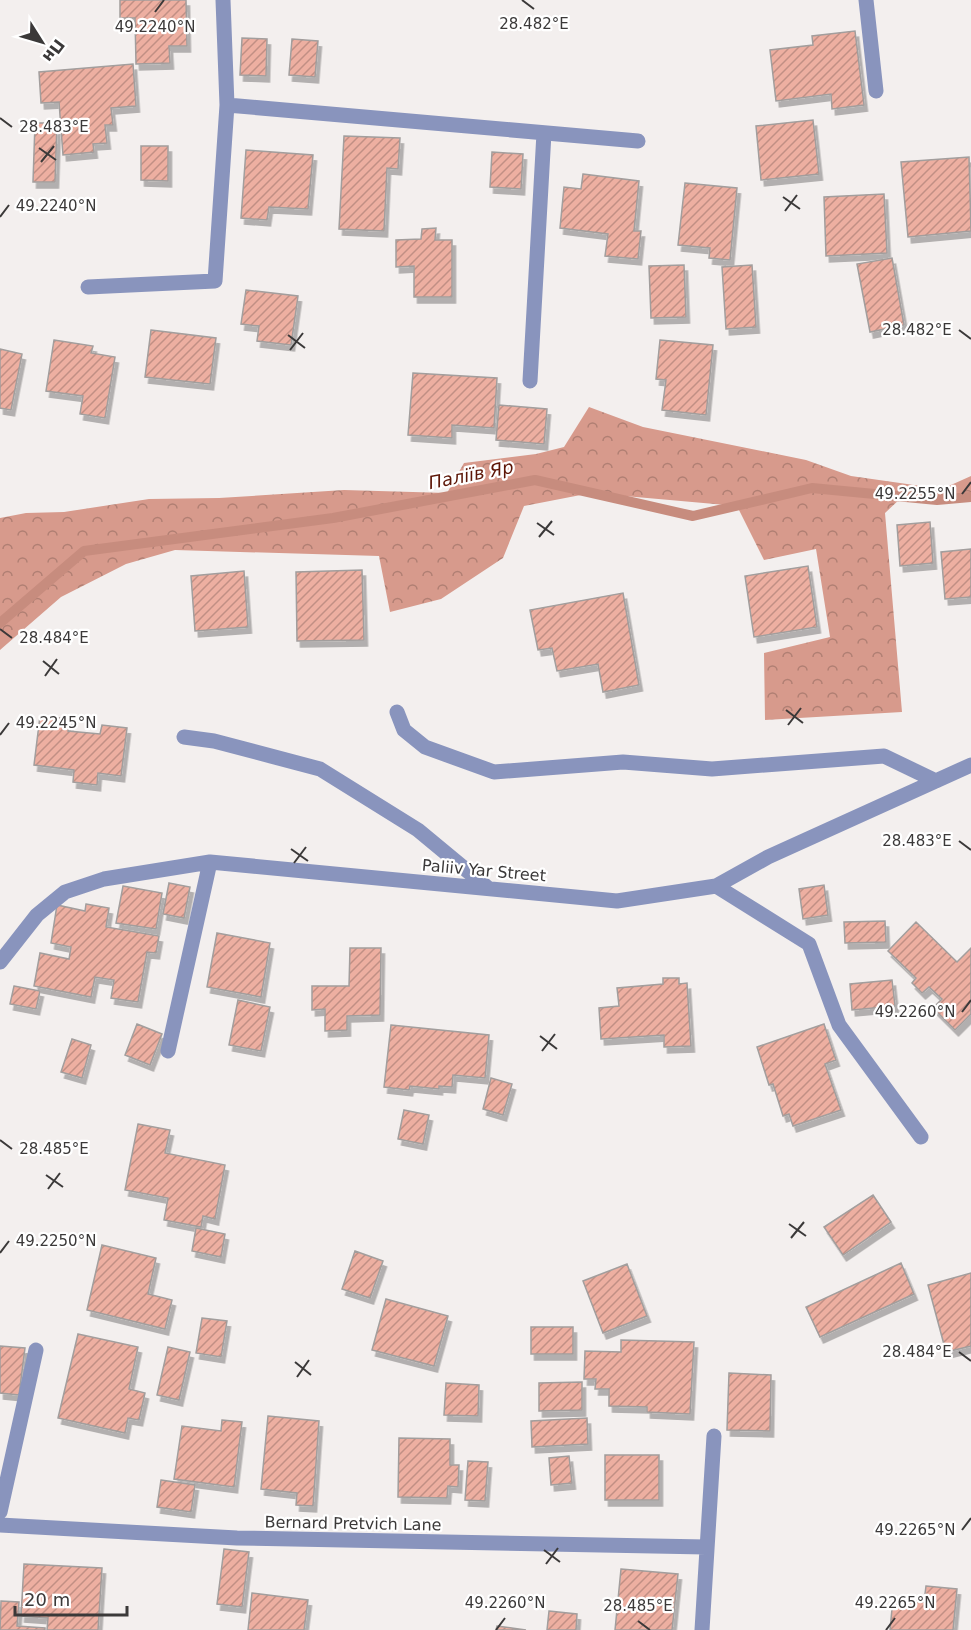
<svg xmlns="http://www.w3.org/2000/svg" width="971" height="1630" viewBox="0 0 971 1630" font-family="'DejaVu Sans',sans-serif">
<defs>
<pattern id="forest-crowns" width="20" height="18" patternUnits="userSpaceOnUse" patternTransform="scale(1.5)"><rect width="20" height="18" fill="#d79a8c"/><path d="M2 6a3 3 0 1 1 6 0M12 15a3 3 0 1 1 6 0" fill="none" stroke="#b07f73"/></pattern>
<pattern id="building-hatch" width="6" height="6" patternUnits="userSpaceOnUse" patternTransform="scale(1.5)"><rect width="6" height="6" fill="#edafa1"/><path d="M-1 1l2-2M0 6l6-6M5 7l2-2" fill="none" stroke="#c18f84"/></pattern>
<filter id="shadow"><feDropShadow dx="3.5" dy="6" stdDeviation="0" flood-color="#0004"/></filter>
</defs>
<rect width="100%" height="100%" fill="#f3efee"/>
<path fill="url(#forest-crowns)" d="M589,407l54,20 163,33 45,16 91,13 29,-13v21l-34,3 -35,-3 -17,16 17,199 -137,8 -1,-67 66,-16 -14,-88 -52,11 -27,-54 -146,-13 -67,13 -21,52 -62,41 -51,13 -11,-56 -204,-6 -49,14 -65,33 -61,53v-132l26,-5 38,-1 85,-13 70,-1 125,-8 103,3 17,-30 72,-9 28,-7z"/>
<g fill="none" stroke-linecap="round" stroke-linejoin="round">
<path stroke="#c78c7e" stroke-width="10" d="M0,623l84,-72 249,-33 202,-38 158,36 119,-28 125,12 34,-3"/>
</g>
<path fill="url(#building-hatch)" stroke="#a29e9d" stroke-width="1.5" filter="url(#shadow)" d="M120,0h66l1,46h-18l1,17 -34,1 -1,-46h-15z
M855,31l9,74 -32,4 -1,-15 -55,7 -6,-51 43,-5 -1,-9z
M242,38l25,1 -1,37 -26,-1z
M292,39l26,2 -3,36 -26,-2z
M133,64l3,42 -25,2 2,17h-8l2,18 -14,1 1,8 -31,3 -4,-53 -18,1 -2,-31z
M813,120l6,54 -58,6 -5,-54z
M35,123h22l-2,59h-22z
M344,136l56,2 -2,31 -11,-1 -3,63 -45,-2z
M141,146h27v35l-27,-1z
M246,150l67,5 -5,54 -39,-2 -2,13 -26,-2z
M492,152l31,2 -2,35 -31,-2z
M969,157l2,74 -63,6 -7,-75z
M583,174l56,7 -5,50h7l-3,28 -33,-3 3,-22 -48,-6 4,-41 17,2z
M685,183l52,5 -7,72 -21,-2 1,-10 -32,-3z
M884,194l3,59 -61,3 -2,-59z
M436,228l-1,12h17v57h-38v-31l-18,1v-27l25,-1 1,-10z
M892,258l12,67 -34,7 -13,-68z
M684,265l2,52 -35,1 -2,-52z
M752,265l4,62 -30,2 -4,-62z
M246,290l52,6 -7,49 -34,-4 2,-15 -18,-2z
M151,330l65,8 -6,46 -65,-7z
M54,340l39,6 -2,7 24,4 -10,61 -25,-4 3,-18 -37,-5z
M660,340l53,5 -7,70 -44,-5 4,-30 -10,-1z
M0,349l22,5 -11,56 -11,-2z
M413,373l84,5 -3,50 -42,-3v13l-44,-3z
M499,405l48,4 -3,35 -48,-4z
M930,522l3,41 -33,3 -3,-41z
M971,549v48l-26,2 -4,-47z
M808,566l9,61 -63,10 -9,-61z
M362,570l2,70 -67,1 -1,-69z
M244,571l4,56 -53,4 -4,-55z
M623,593l16,92 -36,7 -5,-28 -41,7 -5,-23 -14,2 -8,-40z
M40,716l30,3 -2,12 32,3 2,-9 25,3 -6,48 -23,-3 -1,12 -24,-3 1,-12 -40,-5z
M169,883l21,4 -6,31 -21,-4z
M824,885l4,30 -25,4 -4,-30z
M123,886l39,7 -6,36 -40,-6z
M86,904l23,4 -3,19 53,9 -3,17 -9,-1 -9,50 -27,-4 3,-18 -19,-3 -4,20 -57,-11 6,-33 29,6 2,-12 -20,-4 6,-38 28,6z
M885,921l1,21 -41,1 -1,-21z
M916,922l41,40 14,-14v66l-16,16 -22,-22 9,-9 -13,-12 -7,6 -10,-10 4,-5 -28,-27z
M217,933l53,10 -9,54 -54,-10z
M350,948h31l-1,67 -33,1v14l-22,1v-22l-13,1v-24h37z
M663,978h16v6l8,-1 4,63 -27,1v-12l-63,4 -2,-31 20,-2 -2,-18 46,-4z
M892,980l3,26 -43,4 -2,-26z
M14,986l26,5 -4,18 -26,-5z
M238,1000l32,7 -9,44 -32,-6z
M137,1024l25,10 -12,31 -25,-10z
M824,1024l12,36 -11,4 16,46 -48,16 -4,-12 -6,2 -10,-32 -4,1 -12,-38z
M391,1025l98,10 -4,43 -32,-3 -1,12 -13,-1v3l-29,-3 -1,4 -25,-3z
M72,1039l19,6 -9,33 -21,-6z
M491,1078l21,6 -9,31 -20,-6z
M404,1110l25,5 -6,29 -25,-5z
M138,1124l32,6 -5,23 60,12 -10,54 -12,-3 -2,11 -37,-7 4,-22 -43,-8z
M873,1195l18,27 -48,33 -19,-28z
M196,1228l29,6 -4,23 -29,-6z
M102,1245l54,13 -8,36 24,6 -7,29 -78,-19z
M355,1251l28,10 -13,37 -28,-9z
M901,1263l13,31 -94,43 -14,-30z
M627,1264l20,52 -44,17 -20,-52z
M971,1273v73l-25,6 -18,-67z
M386,1299l62,17 -14,50 -62,-16z
M202,1318l25,3 -6,36 -25,-4z
M531,1327h42v27h-42z
M78,1334l60,13 -9,42 16,4 -6,27 -11,-2 -3,15 -67,-15z
M621,1340l73,2 -4,72 -43,-2v-5l-38,-1v-17h-14l1,-10h-12l1,-28 36,1z
M0,1346l25,2 -6,47 -19,-2z
M168,1347l22,5 -11,48 -22,-5z
M729,1373l42,2 -1,56 -43,-1z
M582,1382v28l-43,1v-28z
M446,1383l33,2 -1,31 -34,-1z
M268,1416l51,5 -6,85 -17,-1 1,-12 -36,-4z
M587,1418l1,26 -56,3 -1,-26z
M222,1420l20,2 -8,65 -60,-8 8,-53 39,5z
M399,1438l51,1v26h9l-1,22 -10,-1 -1,12 -49,-1z
M605,1455h54v45h-54z
M569,1456l3,27 -21,2 -2,-27z
M468,1461l20,1 -3,39 -20,-1z
M161,1480l34,5 -4,27 -34,-5z
M224,1549l25,3 -7,55 -25,-3z
M24,1564l78,4 -4,62h-51l1,-12 -27,-2z
M621,1569l57,5 -6,56h-57z
M926,1586l31,3 -4,41h-63l3,-32 31,4z
M252,1593l56,7 -4,30h-56z
M1,1601l18,1 -2,24 28,2v2h-45z
M549,1611l28,3 -1,16h-29z
M497,1626l29,4h-30z"/>
<g fill="none" stroke-linecap="round" stroke-linejoin="round">
<path stroke="#8994bd" stroke-width="15" d="M866,0l10,91
M227,105l411,36
M88,287l127,-6 12,-176 -4,-105
M530,381l14,-248
M397,712l7,18 21,17 69,25 129,-10 89,7 172,-13 52,25
M184,737l30,4 106,28 98,61 70,58
M716,886l93,58 30,81 82,112
M0,962l37,-47 28,-23 39,-13 106,-17 407,39 99,-15 52,-29 203,-92
M168,1051l42,-189
M0,1512l36,-162
M0,1525l237,13 469,9
M702,1630l12,-194"/>
</g>
<path fill="none" stroke="#3b3939" stroke-width="2" d="M522,0l12,9M155,12l9,-12M0,118l12,9M39,148l17,12M41,162l13,-16M783,197l17,12M785,211l12,-16M0,217l9,-12M959,330l12,9M288,335l17,13M290,350l13,-17M962,494l9,-12M537,523l17,12M539,537l13,-16M0,629l12,9M43,661l16,13M45,676l12,-17M786,710l17,13M788,725l13,-17M0,735l9,-12M959,841l12,9M291,849l17,12M294,863l12,-16M962,1012l9,-12M540,1036l17,13M542,1051l13,-17M0,1140l12,9M46,1175l17,12M48,1189l12,-16M789,1224l17,12M791,1238l13,-16M0,1253l9,-12M959,1352l12,9M295,1362l16,13M297,1377l12,-17M962,1530l9,-12M544,1550l16,12M546,1564l12,-16M638,1621l12,9M496,1630l9,-12M886,1630l9,-12"/>
<g text-anchor="middle" stroke-width="4.5" stroke-linejoin="round" paint-order="stroke">
<g font-size="16" fill="#3b3939" stroke="#fff">
<text transform="translate(484 870) rotate(5)" y="6">Paliiv Yar Street</text>
<text transform="translate(353 1523) rotate(1)" y="6">Bernard Pretvich Lane</text>
</g>
<g font-size="18" font-style="italic" fill="#5d1607" stroke="#fff">
<text transform="translate(471 475) rotate(-11)" y="6">Паліїв Яр</text>
</g>
</g>
<g font-size="15" text-anchor="middle" fill="#3b3939" stroke="#fff" stroke-width="4.5" stroke-linejoin="round" paint-order="stroke">
<text x="534" y="29">28.482°E</text>
<text x="155" y="32">49.2240°N</text>
<text x="54" y="132">28.483°E</text>
<text x="56" y="211">49.2240°N</text>
<text x="917" y="335">28.482°E</text>
<text x="915" y="499">49.2255°N</text>
<text x="54" y="643">28.484°E</text>
<text x="56" y="728">49.2245°N</text>
<text x="917" y="846">28.483°E</text>
<text x="915" y="1017">49.2260°N</text>
<text x="54" y="1154">28.485°E</text>
<text x="56" y="1246">49.2250°N</text>
<text x="917" y="1357">28.484°E</text>
<text x="915" y="1535">49.2265°N</text>
<text x="505" y="1608">49.2260°N</text>
<text x="895" y="1608">49.2265°N</text>
<text x="638" y="1611">28.485°E</text>
</g>
<g transform="translate(42 42) rotate(127)" stroke="#ffffff" stroke-width="4.5" paint-order="stroke">
<path d="M0-4.5L10 22L0 15L-10 22Z" fill="#3b3939"/>
<text y="-9" font-size="16" font-weight="bold" text-anchor="middle" fill="#3b3939">Пн</text>
</g>
<path d="M15 1606v9h112v-9" fill="none" stroke="#3b3939" stroke-width="3"/>
<text x="24" y="1606" font-size="18" fill="#3b3939" stroke="#ffffff" stroke-width="4.5" paint-order="stroke">20 m</text>
</svg>
